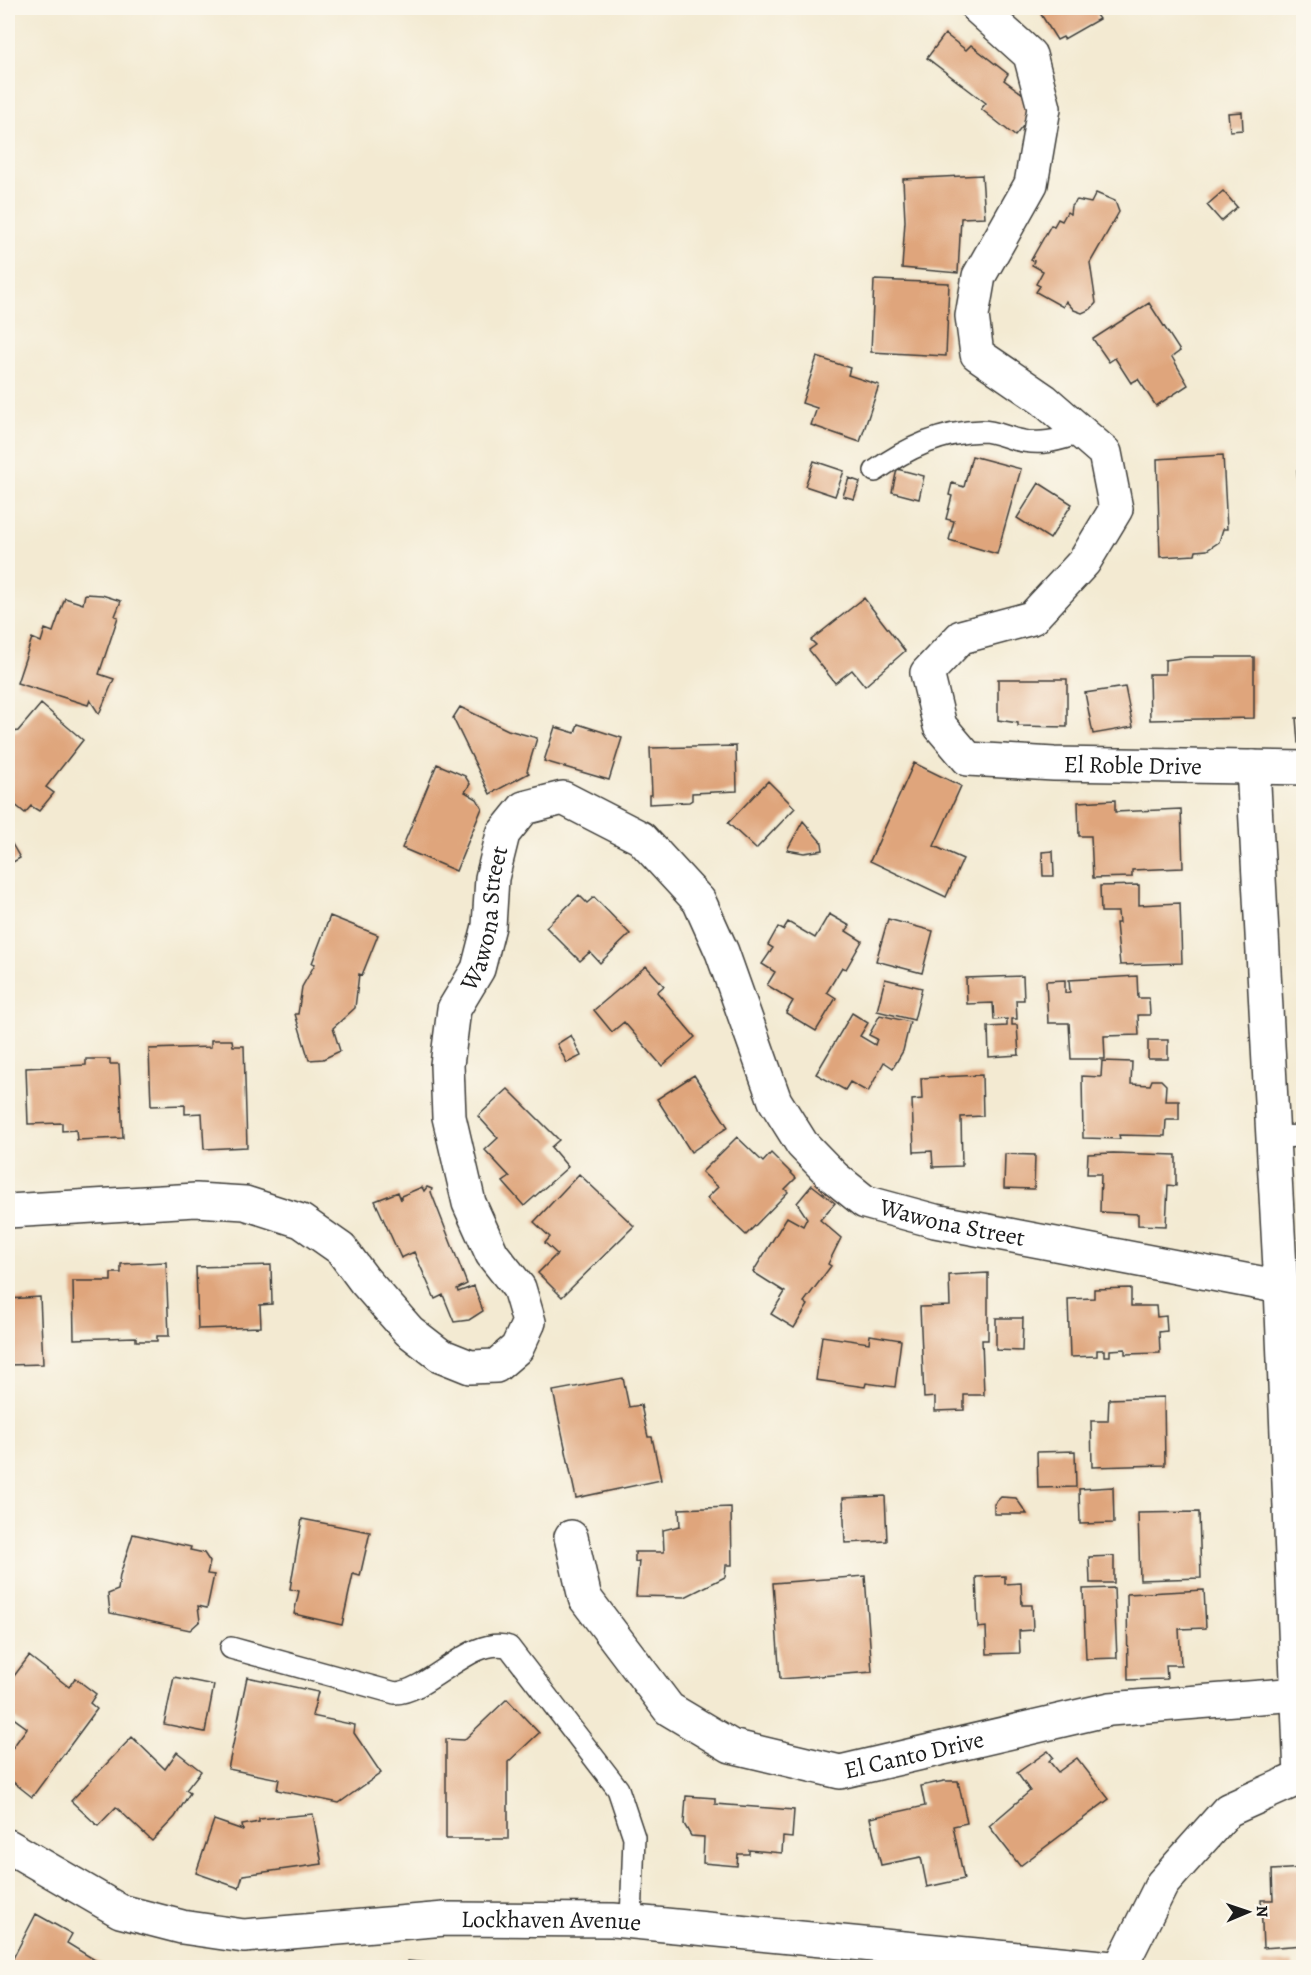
<svg xmlns="http://www.w3.org/2000/svg" width="1311" height="1975" viewBox="0 0 1311 1975" font-family="Alegreya,serif">
<rect width="100%" height="100%" fill="#fbf7ec"/>
<filter id="ink" filterUnits="userSpaceOnUse"><feTurbulence type="fractalNoise" baseFrequency=".0167" numOctaves="2"/><feDisplacementMap in="SourceGraphic" scale="12" xChannelSelector="R" yChannelSelector="G"/><feConvolveMatrix kernelMatrix="1 2 1 2 8 2 1 2 1" color-interpolation-filters="sRGB"/></filter>
<filter id="wash" filterUnits="userSpaceOnUse"><feTurbulence type="fractalNoise" baseFrequency=".008" numOctaves="4" result="noise"/><feDisplacementMap in="SourceGraphic" scale="24" xChannelSelector="R" yChannelSelector="G"/><feGaussianBlur stdDeviation="1.35" result="paint"/><feColorMatrix in="noise" values="0 0 0 0 0 0 0 0 0 0 0 0 0 0 0 0 0 1.4 0 .05"/><feComposite in="paint" operator="in"/></filter>
<g filter="url(#wash)">
<rect width="100%" height="100%" fill="#f3ead2"/>
<g id="blocks">
<path fill="#dfa57b" d="M1037,8h67l1,2 -9,5 3,4 -35,20 -1,-2 -6,3z
M945,34l21,16 5,-5 37,29 -4,6 35,26 -24,30 -34,-27 5,-6 -59,-45z
M1242,112l1,18 -13,1 -2,-18z
M982,175l3,42 -24,1 -3,55 -56,-5 3,-47 -2,-42z
M1223,191l14,16 -16,14 -14,-16z
M1096,193l19,8 4,11 -29,51 6,40 -5,6 -9,4 -8,-3 -8,-9 -3,6 -27,-15 4,-6 -4,-2 7,-13 -11,-6 2,-4 -3,-1 20,-35 3,1 4,-7 4,2 5,-9 3,2 1,-8 6,-6 14,3z
M8,195l4,36h-4z
M874,280l75,3 -3,73 -75,-4z
M1149,303l31,48 -8,6 16,28 -32,21 -18,-27 -7,4 -16,-25 -6,4 -16,-23z
M817,357l33,11 -2,7 31,10 -19,57 -49,-17 6,-17 -15,-5z
M1223,455l4,74h-4l-4,13 -12,8 -11,1 -1,4 -35,2 -3,-98z
M972,456l49,13 -24,85 -48,-14 5,-19 -8,-2 6,-23 -3,-1 3,-12 12,4z
M814,461l30,10 -9,25 -30,-10z
M897,469l27,7 -5,23 -27,-7z
M1297,470h7v53h-2z
M849,478l11,4 -6,17 -11,-3z
M1039,483l33,21 -22,35 -33,-21z
M85,594l17,1 19,6 -6,15 3,1 -19,57 15,5 -15,35 -9,-14 -2,5 -71,-22 15,-45 9,4 4,-13 8,3 12,-34 18,6z
M864,598l41,53 -40,35 -13,-16 -17,13 -26,-33 7,-5 -5,-5z
M1189,657h65v61l-104,2 -1,-46h16v-14z
M998,679h69v48l-49,-1v-3l-20,-3z
M1125,687l8,40 -40,7 -8,-41z
M41,704l42,36 -37,47 8,6 -15,18 -8,-5 -6,7 -17,-14v-66l10,-2z
M460,707l48,23 29,8 -10,33 2,2 -39,21 -37,-76z
M1296,718h8v24l-6,1z
M578,724l44,14 -13,42 -65,-19 11,-34 20,6z
M736,746l1,45 -45,2v7l-3,2 -40,2v-9h3l-2,-47z
M914,763l47,23 -27,60 29,13 -17,38 -76,-36z
M437,764l28,12 5,8 -5,8 12,7 5,9 -26,63 -54,-23z
M768,781l27,27 -39,41 -28,-26z
M1115,800v12l66,-3 2,59 -51,2v7l-39,1 -2,-42h-12l-1,-34z
M803,821l19,22 1,7 -19,3 -17,-3z
M8,837l12,21 -12,7z
M1053,851l1,25h-11l-1,-24z
M1139,885v20l41,-2 2,60 -62,2 -4,-42h3l-1,-11h-17l-1,-26z
M579,895l8,8 7,-6 36,37 -30,29 -10,-11 -10,9 -34,-34z
M829,914l21,12 -4,5 16,10 -16,28 -4,-2 -15,25 9,6 -20,33 -30,-18 7,-12 -26,-16 8,-13 -13,-8 11,-16 -5,-3 10,-18 5,3 5,-8 27,16z
M330,916l48,19 -16,40 -3,-1 -4,34 -22,20 7,23 -17,8 -14,1 -14,-46h3l4,-27 13,-23 -3,-1z
M888,919l45,12 -11,42 -46,-12z
M646,966l18,20 -7,6 38,45 -33,29 -38,-44 -12,10 -18,-22z
M1023,976l1,24h-8l1,19h-5v6h5l2,30 -30,2 -1,-30 19,-1v-7l-13,1 -1,-17 -26,1 -1,-26z
M1137,976l1,22h11l1,17h-12l1,20 -35,1 1,23h-34l-2,-36h-21l-2,-42 19,-1v13l5,-1 -1,-12z
M885,979l37,9 -8,32 -37,-9z
M852,1013l16,10 -8,13 15,9 2,-6 -8,-4 11,-20 30,7 -7,29 -10,17 -9,-6 -16,30 -18,-10 -5,8 -29,-16z
M571,1035l10,21 -14,7 -10,-19z
M211,1040h21l1,6h11l3,101 -43,2 -2,-36 -17,1v-9l-34,1 -2,-57 62,-2z
M1148,1040h20v19h-20z
M86,1059h24v5h9l4,74 -46,2 -1,-10 -14,1v-8l-34,1 -2,-56 60,-3z
M1102,1061l30,1 -1,22 19,1 2,-5h9l5,5 -1,16h14v19h-13l-1,16 -46,-1 1,4 -37,-1 -1,-62 19,1z
M694,1075l34,52 -37,25 -34,-53z
M982,1075l1,41 -22,1 1,49 -29,1 -1,-16 -18,1 -2,-52 10,-1 -1,-21z
M508,1089l51,51 -8,7 17,20 -44,39 -21,-24 7,-5 -25,-27 13,-12 -20,-22z
M737,1137l26,25 8,-9 25,25 -11,11 3,3 -42,43 -39,-37 11,-11 -16,-15z
M1113,1153l63,2v31l-8,-1 -2,41 -28,-1v-11l-38,-2 1,-38h-14l1,-20z
M1005,1154l30,1 -1,34 -30,-1z
M579,1174l55,52 -72,71 -24,-24 19,-19 -12,-11 5,-6 -16,-15z
M812,1185l23,18 -15,17 21,18 -13,26 3,2 -27,36 4,3 -14,23 -23,-14 14,-22 -32,-20 34,-55 16,9 4,-8 -10,-15z
M422,1187l2,4 3,-4 5,2 -1,3 36,92 -10,5 1,3 16,-6 9,25 -14,9 -15,2 -11,-27 -8,4 -21,-47 -13,6 -26,-57 23,-9 3,8v-4z
M166,1262l3,74h-12v5h-21v-4l-62,2 -1,-58h38v-8h10v-9z
M271,1265l1,39 -12,1 1,22 -63,2 -2,-62z
M988,1273v67h-6l2,55h-20v15l-29,1v-14l-11,1 -4,-91 30,-1 -1,-31z
M1131,1288v18h25l1,11 9,-1 1,15 -8,1 1,21 -35,1v-5l-15,1v6h-6v-6h-7v6l-27,1 -2,-58 26,-1v-9z
M40,1297l3,67 -35,1v-66z
M996,1318h27l-1,33 -26,-1z
M870,1335l31,5 -6,47 -29,-4 -1,4 -49,-7 6,-44 47,7z
M623,1378l6,29 12,-2 7,32h4l9,43 -85,18 -23,-107z
M1164,1397l1,68 -73,2 -1,-46h17l1,-22z
M1075,1451l1,36 -38,1 -1,-36z
M1113,1487l1,36 -34,1 -1,-35z
M885,1496l2,45 -42,2 -2,-45z
M1001,1497l15,1 11,16h-33v-10z
M731,1507l1,58h-6l-1,12 -40,20 -49,-1 3,-35 -4,1v-10h29l-1,-22 17,-4 -1,-17z
M1199,1512l2,66 -61,2 -2,-67z
M302,1519l68,13 -10,44 -7,-2 -11,51 -48,-11 5,-23 -9,-2z
M133,1534l58,13 -1,3 14,3 6,9 -3,12 7,1 -7,33 -9,-2 2,15 -10,9 -80,-17 -2,-19 10,-4 2,-15z
M1114,1556v27h-24l-1,-26z
M865,1576l7,96 -92,7 -7,-96z
M1005,1576v8l16,-1 1,22h10l1,25 -14,1 1,22 -33,1 -1,-27 -8,1 -2,-51z
M1114,1588l3,70 -31,1 -3,-70z
M1204,1590l2,38 -27,1 2,36h-15l1,14 -39,1 -1,-86z
M29,1656l40,31 6,-9 21,16 -6,9 7,6 -65,88 -24,-19v-24l19,-26 -19,-14v-30z
M174,1677l40,8 -9,47 -41,-8z
M247,1677l71,15 -6,24 43,9 -1,8 27,40 -42,30 -62,-13 2,-11 -51,-10z
M507,1699l32,34 -31,29v77h-62v-100l18,1z
M132,1737l33,32 12,-17 24,19 -15,19 4,3 -15,24 -23,24 -36,-34 -18,19 -27,-25z
M1048,1751l5,6 -4,4 9,11 19,-14 32,41 -89,67 -31,-40 41,-35 -13,-18z
M944,1781h14l9,42 -14,3 11,53 -37,8 -6,-30 -40,8 -11,-47 55,-12 -4,-20z
M686,1796l29,2v6l79,6 -2,28 -9,-1 -1,16 -33,-3v4h-11l-1,12 -34,-3 1,-26 -13,-1 -7,-12z
M313,1814l9,50 -79,11 -4,13 -43,-15 18,-53 29,10 -1,-5 17,-3v-3z
M1304,1868v77l-41,3 -2,-48h12l-1,-30z
M36,1914l36,20 -5,9 41,25h-100z
M408,1961l40,4v3h-41z
M1293,1962v6h-31v-5z"/>
</g>
</g>
<g filter="url(#ink)">
<use href="#blocks" fill-opacity="0" stroke="#3c3b37" stroke-width="1.5"/>
<g fill="none" stroke-linecap="round" stroke-linejoin="round">
<defs>
<path id="service" d="M875,471c32,-23 66,-39 107,-40 10,0 22,5 32,8 25,7 44,2 68,-7
M1273,1137l31,-1
M231,1648l164,45c34,-1 78,-59 114,-46l109,142 16,48 -3,84"/>
<g id="minor">
<path id="s1" d="M978,8l52,47 14,53 -13,76 -52,92 -7,40 5,38 67,46 61,53 11,56 -32,53 -52,56 -71,19 -34,36 13,53 28,33 86,5 250,4"/>
<path d="M1253,767l28,520 20,489"/>
<path id="s2" d="M8,1211l188,-11 49,3 56,18 40,28 23,31 45,51 31,24 30,12 26,-1 21,-18 12,-26 -10,-34 -27,-34 -23,-51 -20,-86 -2,-52 7,-56 24,-40 11,-43 3,-48 11,-44 21,-26 39,-10 78,40 58,63 23,51 53,149 27,43 32,33 31,25 70,19 346,66"/>
<path id="s3" d="M571,1537l14,61 84,111 62,37 109,26 270,-63 188,-15"/>
<path id="s4" d="M8,1846l112,65 62,16 62,9 201,-17 168,1 499,48"/>
<path d="M1120,1968l42,-84 66,-74 76,-34"/>
</g>
</defs>
<use href="#service" stroke="#3c3b37" stroke-width="24"/>
<use href="#minor" stroke="#3c3b37" stroke-width="36"/>
<use href="#service" stroke="#fff" stroke-width="21"/>
<use href="#minor" stroke="#fff" stroke-width="33"/>
</g>
</g>
<g text-anchor="middle" stroke-width="4.5" stroke-linejoin="round" paint-order="stroke">
<g font-size="24" fill="#1c1c1c" stroke="#fbf7ec">
<text dy="8" stroke="none"><textPath href="#s1" startOffset="1130">El Roble Drive</textPath></text>
<text dy="8" stroke="none"><textPath href="#s2" startOffset="1035">Wawona Street</textPath></text>
<text dy="8" stroke="none"><textPath href="#s2" startOffset="1809">Wawona Street</textPath></text>
<text dy="8" stroke="none"><textPath href="#s3" startOffset="462">El Canto Drive</textPath></text>
<text dy="8" stroke="none"><textPath href="#s4" startOffset="564">Lockhaven Avenue</textPath></text>
</g>
</g>
<rect width="1311" height="1975" fill="none" stroke="#fbf7ec" stroke-width="30"/>
<g transform="translate(1248 1912) rotate(88)" stroke="#fbf7ec" stroke-width="4.5" paint-order="stroke">
<path d="M0-4.5L10 22L0 15L-10 22Z" fill="#1c1c1c"/>
<text y="-9" font-size="16" font-weight="bold" text-anchor="middle" fill="#1c1c1c">N</text>
</g>
</svg>
